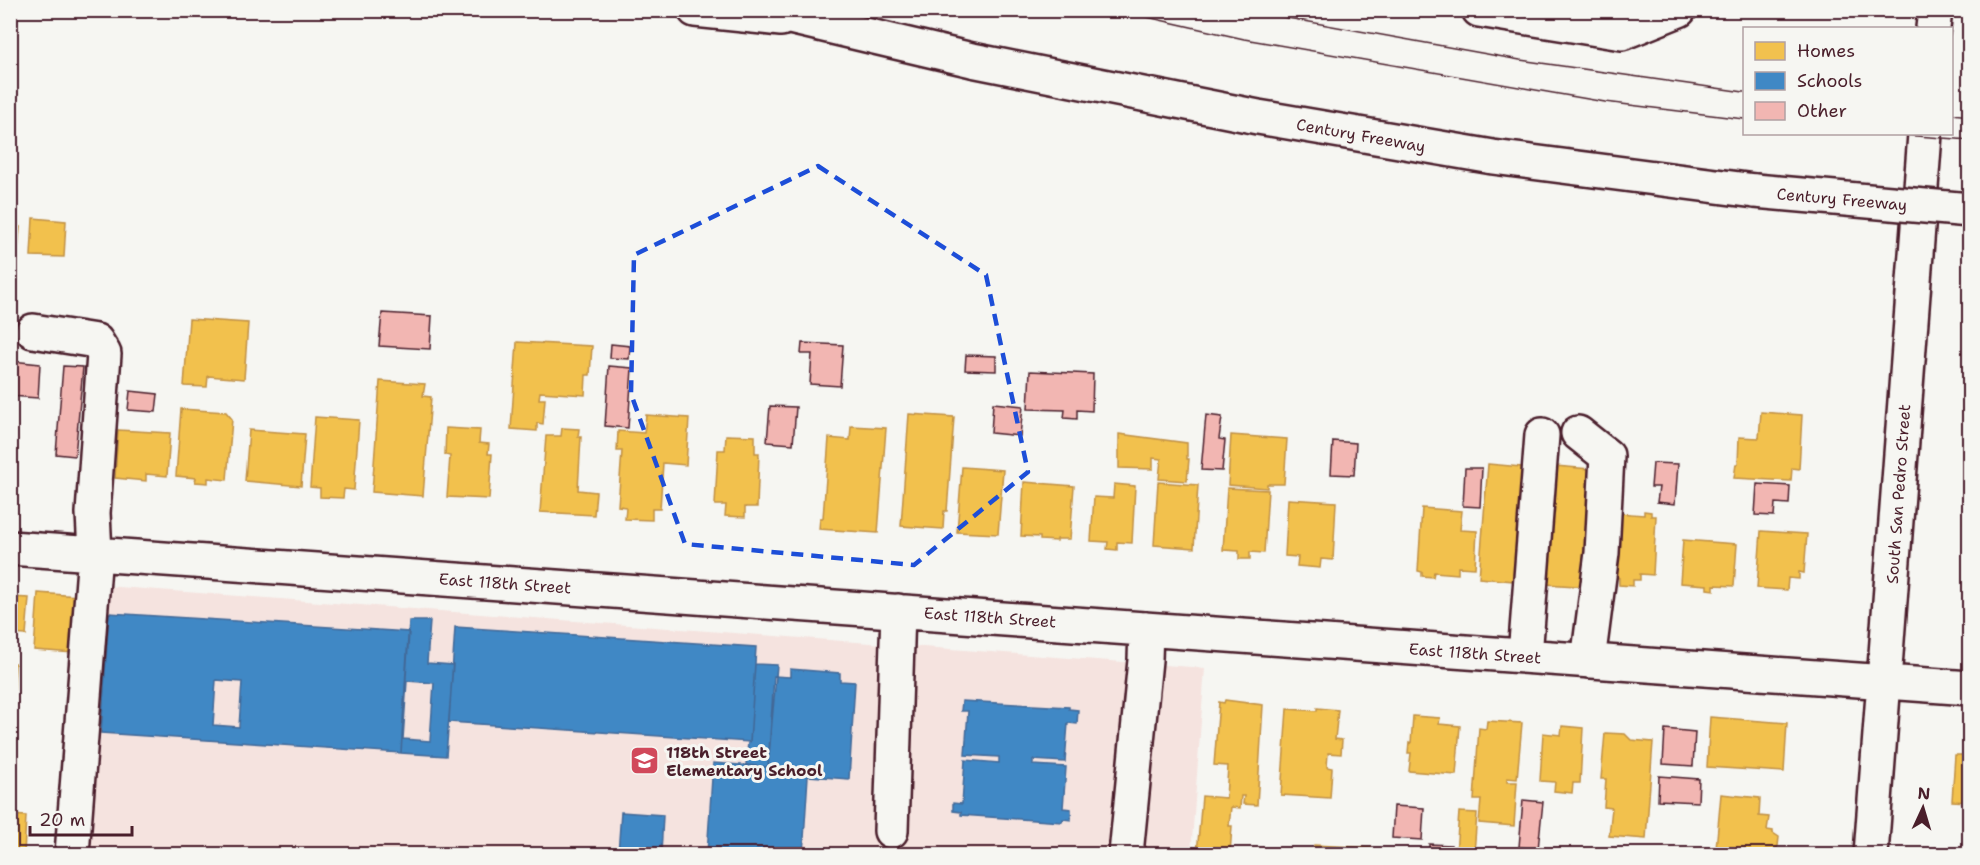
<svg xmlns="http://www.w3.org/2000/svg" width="1980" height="865" viewBox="0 0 1980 865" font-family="'Shantell Sans',sans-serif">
<rect width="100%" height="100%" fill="#f6f6f2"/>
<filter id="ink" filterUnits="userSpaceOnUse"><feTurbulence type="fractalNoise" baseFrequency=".0167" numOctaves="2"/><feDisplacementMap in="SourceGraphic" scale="12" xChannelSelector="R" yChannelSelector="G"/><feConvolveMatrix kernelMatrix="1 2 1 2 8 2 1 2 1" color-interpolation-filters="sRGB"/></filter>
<g filter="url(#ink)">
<path fill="#f5e3df" d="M105,586l1100,82 -14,186h-1106z"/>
<path fill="#f2c14e" stroke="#c09044" stroke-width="1.5" d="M33,218l33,3 -2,36 -33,-1z
M10,226l10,1 -3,35h-7z
M189,319l59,4 -4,56 -36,-3 -1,11 -23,-1z
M517,342l75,4 -2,29h-4l-1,20 -45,-3 -1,7h6l-2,25 -6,-1v8l-26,-2z
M380,381l45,3 -2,12 8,1 -8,99 -51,-4z
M181,409l45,3 6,7 -5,61 -19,-2v5l-13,-1 1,-4 -20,-2z
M1761,412l41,3 -3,54 -7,-1 -1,13 -57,-3 2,-14h2l1,-27 20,1z
M909,414l45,3 -7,94h-3l-1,18 -42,-3z
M646,415l43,3 -3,47 -23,-2 -3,46h-8v11l-27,-1 1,-12 -8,-1 4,-55h-5l1,-20 26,2z
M315,417l44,3 -5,70 -10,-1 -1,9 -23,-1v-9l-10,-1z
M851,426l35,2 -8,105 -59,-4 1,-11h3l6,-80 21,2z
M446,428l34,2 -1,13 10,1 -1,10h4l-3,45 -42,-2 3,-41 -5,-1z
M562,428l17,1 -1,8h3l-3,53 18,2 -2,23 -54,-3 6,-76h15z
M118,430l52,3 -3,43 -21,-2v7l-31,-3z
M249,430l56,4 -4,52 -56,-5z
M1119,434l68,9v16h2l-2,22 -28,-2 2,-20 -8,-1v11l-34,-1z
M726,435l29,1v17h4l-2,54h-12v10l-20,-1 1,-11h-11l3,-55h7z
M1231,435l56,4 -3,45h-17v4l-39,-3z
M1488,464l46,4 -9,114 -46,-4z
M1555,466l47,4 -10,117 -47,-3z
M962,467l41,3 -5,64 -41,-2z
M1024,482l50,4 -4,53h-13v2l-17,-1v-3l-19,-1z
M1158,482l40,3 -4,63 -40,-3z
M1114,484l21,2 -3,57 -15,-1v8l-10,-1 1,-7 -17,-1 3,-44 19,1z
M1227,488l41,2 -4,63 -14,-1v7h-11v-8l-16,-1z
M1969,497h1v31l-3,-1v-4h-3l2,-22h3z
M1288,499l48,3 -3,58 -12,-1 -1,9 -23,-2 1,-9 -13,-1z
M1422,508l40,3 -2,19 17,1 -2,37 -17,-1v7l-24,-2 -1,5 -11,-1v-4l-4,-1z
M1644,511l7,1v4h5l-3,59 -13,-1v6h-7v6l-14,-1v-7l-7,-1 6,-64 26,2z
M1761,531l46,3 -3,39 -5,-1v7l-11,-1 -1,12 -30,-2z
M1683,540l54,4 -3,42 -20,-1v5l-7,-1v-4l-27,-2z
M38,593l40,3 -4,57 -40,-3z
M10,597l19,1 -3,37 -16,-1z
M10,663h5l-2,39h-3z
M1225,700l38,5 -6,100 -14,-1 1,-8h-3l-1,12 -9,-1 -2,19h3l-2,28h-33l5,-58 24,2 2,-32 -14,-1 5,-63 5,1z
M1317,708l21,2 -3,29 7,1 -1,14 -13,-1 -1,14 5,1 -2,30 -49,-3 6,-86 30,2z
M1413,716l27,2 -1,6 21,2 -4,49 -47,-4 2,-18h-3l1,-11 2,1z
M1710,717l77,6 -3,49 -77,-5z
M1487,721l35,2 -5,56 -10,-1v4h10l-3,44 -35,-3 2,-23h-7l5,-72 7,1z
M1562,726l21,2 -3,55h-7l-1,10 -18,-2 1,-9 -15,-1 3,-48 18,2z
M1605,733l20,1 6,6 22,2 -7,97 -37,-3 3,-28 -8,-1 2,-28h-5z
M1955,755h15v47l-18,-1z
M1721,794l39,4 -1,18 10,1 -2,13 6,1v2l6,4 -1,9 -3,5h-3v3l-56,-5z
M1459,812l18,1 -3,41h-18z
M10,815l16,1 -2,38h-14z
M1314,845l57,3 -1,6h-57z"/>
<path fill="#3f88c5" stroke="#426897" stroke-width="1.5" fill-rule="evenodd" d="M109,613l300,19 -8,121 -300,-20zM216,680l26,2 -3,45 -26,-2z
M409,621h21l-3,42 26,2 -7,91 -45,-3zM407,681l27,2 -4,58 -27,-2z
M455,627l301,20 -6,95 -301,-20z
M755,664l22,1 -9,102 -22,-2 2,-23h2z
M790,669l50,4v8l15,1 -6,97 -41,-3 -5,78h-96l6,-91 55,4 6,-91 16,1z
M962,701l107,6v2l9,1 -1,14 -9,-1 -3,39 -32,-2v5l33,2 -3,41 8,1v11l-8,-1 -1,3 -101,-7v-3l-8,-1v-8l9,1 3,-44 34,3v-6l-34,-2 3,-44h-7z
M621,812l42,3 -2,39h-43z"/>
<path fill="#f2b6b2" stroke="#4a1f2b" stroke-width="1.5" d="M382,313l50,3 -2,33 -51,-3z
M802,343l41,2 -3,41 -30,-2 2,-30h-11z
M611,344l19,2 -1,13 -19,-1z
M966,355l30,1v15l-31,-1z
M12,361l28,3 -2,34 -28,-2z
M63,366l20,1 -8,89 -19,-2z
M609,366l23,2 -4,60 -23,-2z
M1030,371l63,3 -1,37 -15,-1v9l-13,-1 1,-8 -37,-1z
M130,391l28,3 -2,18 -28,-2z
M993,403l30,3 -3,30 -29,-3z
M770,406l26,1 -3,37 -26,-2z
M1206,415l16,2 -3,22 6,1 -3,31 -21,-1z
M1333,441l23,2 -2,32 -23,-1z
M1653,463l25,1 -3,40 -18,-2 2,-15h-8z
M1465,468h17l-2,39 -17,-1z
M1757,484l33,2 -1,18 -14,-1 -1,13 -19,-1z
M1665,729l30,3 -2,34 -30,-2z
M1659,776l40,3 -1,23 -40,-2z
M1523,800l20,2 -5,47 -19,-2z
M1394,806l30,2 -2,32 -30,-2z
M1429,844l22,1 -1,9h-21z"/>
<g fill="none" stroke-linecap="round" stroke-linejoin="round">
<defs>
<path id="minor" d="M1933,28l2,-18
M33,331l63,10 8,13 -11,159 2,40 -23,301
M1578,433l29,23 -5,97 -14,108
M10,548l1960,140
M1525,656l17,-221
M891,831l7,-220
M1126,854l19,-194 1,-31
M1871,854l54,-720"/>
<path id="highway" d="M695,10l86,9
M760,10l212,50 286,57 235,40 262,34
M1479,10l143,23 57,-23"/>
</defs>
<use href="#minor" stroke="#4a1f2b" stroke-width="38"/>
<use href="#highway" stroke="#4a1f2b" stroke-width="38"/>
<use href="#minor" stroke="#f6f6f2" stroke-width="33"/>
<use href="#highway" stroke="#f6f6f2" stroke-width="33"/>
<path stroke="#4a1f2b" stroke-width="1.5" d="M1116,10l128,29 361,63 139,17
M1243,10l277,50 224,32
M1952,114l18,2
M1890,134l80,6"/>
<defs>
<path id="highway-bridge" d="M1755,191l215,19"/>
</defs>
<use href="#highway-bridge" stroke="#4a1f2b" stroke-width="38" stroke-linecap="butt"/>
<use href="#highway-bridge" stroke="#f6f6f2" stroke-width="33"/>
</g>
</g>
<path fill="none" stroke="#1d4ed8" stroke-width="4.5" stroke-dasharray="12 8" stroke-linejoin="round" d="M818,166l168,109 42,197 -114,93 -229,-21 -54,-150 3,-139z"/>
<defs>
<symbol id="school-square" viewBox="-11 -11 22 22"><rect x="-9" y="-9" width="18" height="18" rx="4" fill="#d1495b" stroke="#f6f6f2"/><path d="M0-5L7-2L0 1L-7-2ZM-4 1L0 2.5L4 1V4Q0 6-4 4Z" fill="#fff"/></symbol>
</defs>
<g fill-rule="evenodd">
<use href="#school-square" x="628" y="744" width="33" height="33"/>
</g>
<g text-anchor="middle" stroke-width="6" stroke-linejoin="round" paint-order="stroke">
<g font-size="16" fill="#4a1f2b" stroke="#f6f6f2">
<text transform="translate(1361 135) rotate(10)" y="6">Century Freeway</text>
<text transform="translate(1842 199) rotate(5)" y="6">Century Freeway</text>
<text transform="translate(1898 494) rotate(-86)" y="6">South San Pedro Street</text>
<text transform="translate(505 583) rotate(4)" y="6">East 118th Street</text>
<text transform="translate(990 617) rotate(4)" y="6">East 118th Street</text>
<text transform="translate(1475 653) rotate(4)" y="6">East 118th Street</text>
</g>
<g font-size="16" font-weight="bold" fill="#4a1f2b" stroke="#f6f6f2" text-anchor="start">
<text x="666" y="758">118th Street<tspan x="666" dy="18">Elementary School</tspan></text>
</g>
</g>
<rect width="1980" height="865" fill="none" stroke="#f6f6f2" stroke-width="36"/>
<rect x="18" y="18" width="1944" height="829" fill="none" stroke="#4a1f2b" stroke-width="2" filter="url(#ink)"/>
<rect x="1743" y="27" width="210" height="108" fill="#f6f6f2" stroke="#b1a0a2" stroke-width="1.5"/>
<rect x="1755" y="42" width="30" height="18" fill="#f2c14e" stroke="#b1a0a2" stroke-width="1.5"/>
<text x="1797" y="57" font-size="18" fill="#4a1f2b">Homes</text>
<rect x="1755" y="72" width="30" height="18" fill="#3f88c5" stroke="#b1a0a2" stroke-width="1.5"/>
<text x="1797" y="87" font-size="18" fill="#4a1f2b">Schools</text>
<rect x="1755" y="102" width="30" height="18" fill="#f2b6b2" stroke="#b1a0a2" stroke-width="1.5"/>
<text x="1797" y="117" font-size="18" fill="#4a1f2b">Other</text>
<g transform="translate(1923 808) rotate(4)" stroke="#f6f6f2" stroke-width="4.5" paint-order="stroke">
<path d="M0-4.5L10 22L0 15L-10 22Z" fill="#4a1f2b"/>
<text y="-9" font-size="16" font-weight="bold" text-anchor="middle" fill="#4a1f2b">N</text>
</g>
<path d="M30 826v9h102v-9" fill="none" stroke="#4a1f2b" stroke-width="3"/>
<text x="39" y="826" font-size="18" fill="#4a1f2b" stroke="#f6f6f2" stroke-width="4.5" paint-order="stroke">20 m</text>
</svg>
